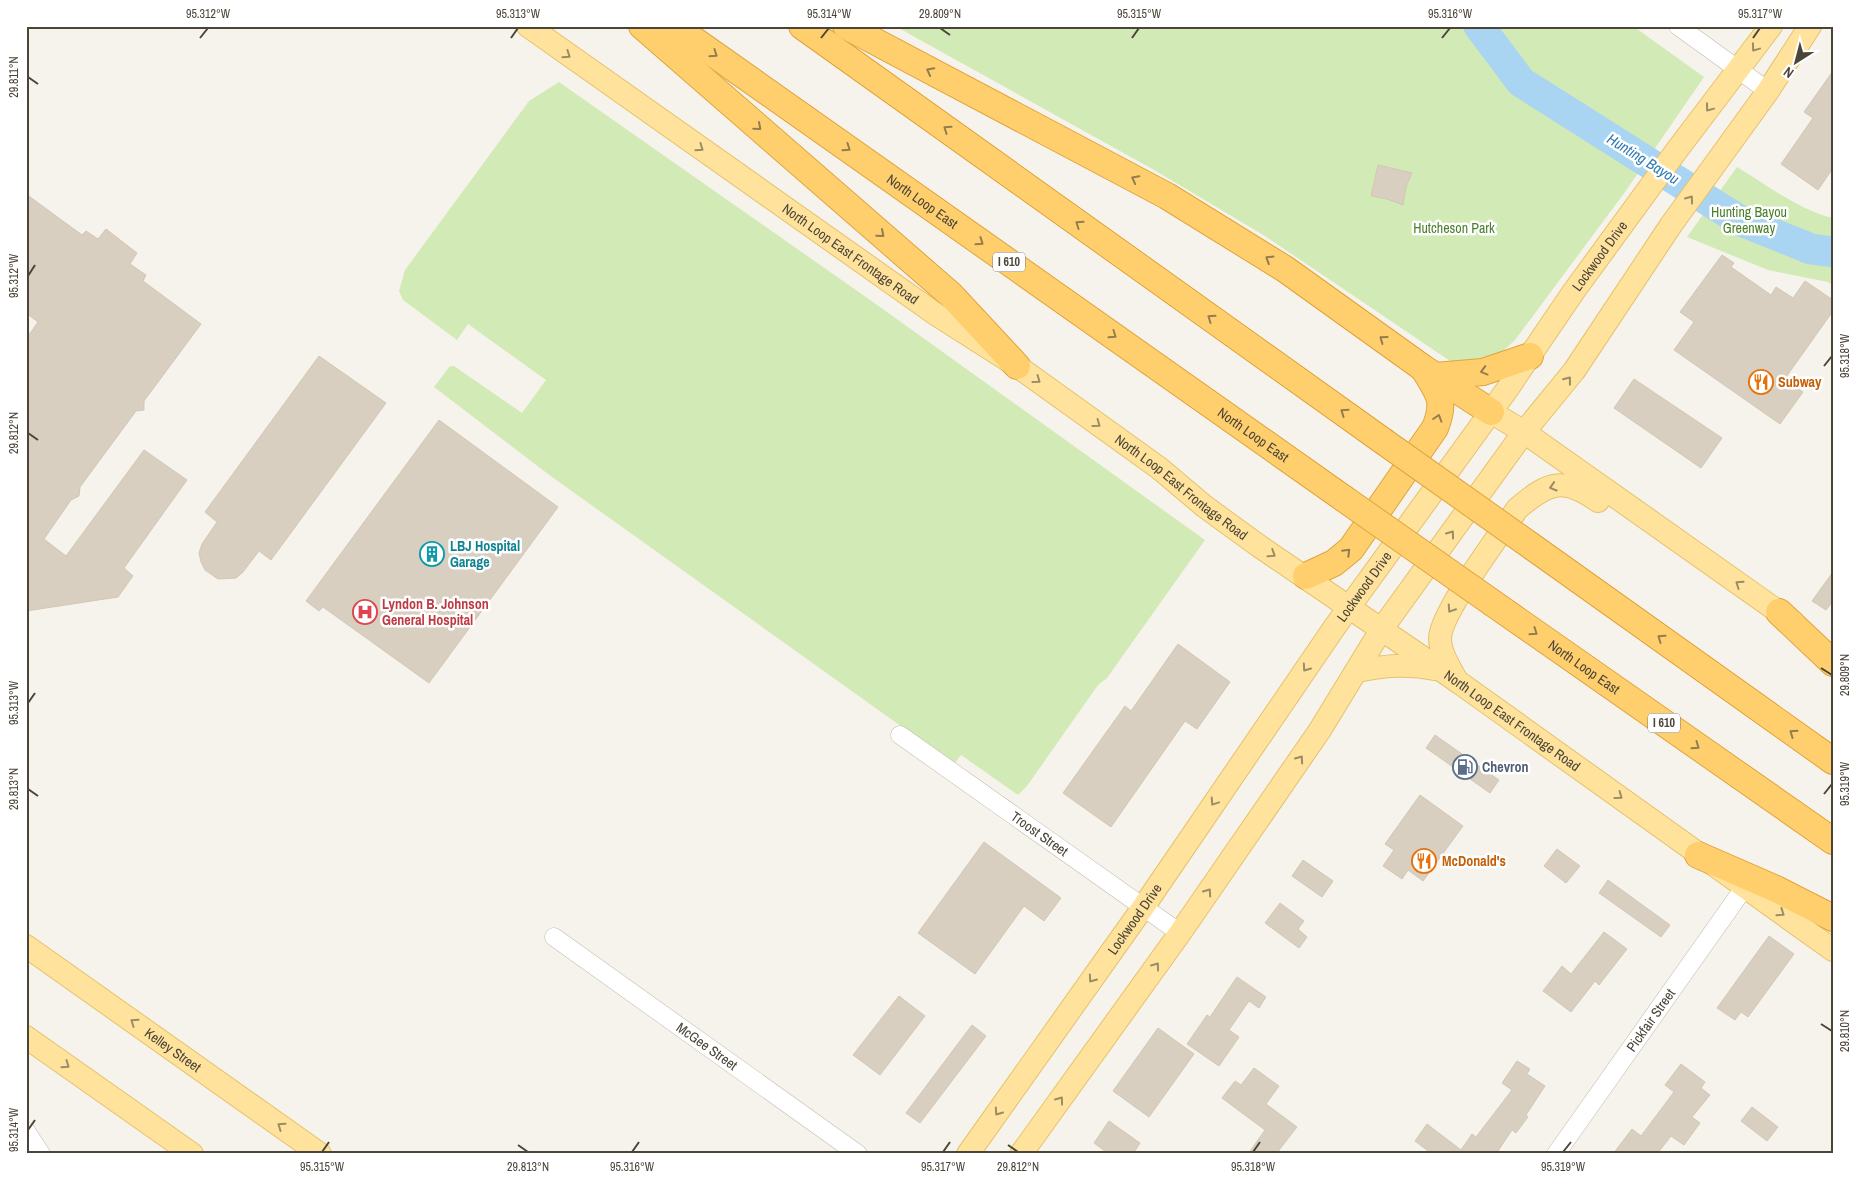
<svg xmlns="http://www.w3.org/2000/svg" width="1859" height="1180" viewBox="0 0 1859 1180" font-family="'Archivo Narrow',sans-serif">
<rect width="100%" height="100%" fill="#f6f3ec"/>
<path fill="#d2eab5" d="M895,26h738l71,51 -79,115 -110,148 -25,23 -34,2 -191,-129 -109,-65z
M559,82l314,220 332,238 -98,138 -9,7 -71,101 -9,9 -57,-40 -7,9 -402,-287 -118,-90 16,-21h4l68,47 24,-33 -78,-56 -11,16 -54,-40 -4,-9 6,-21 124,-169z
M1737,167c28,17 64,44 96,51v67l-5,-3 -60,-12 -81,-33z"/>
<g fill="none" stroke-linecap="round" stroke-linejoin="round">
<path stroke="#a9d4f2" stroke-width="31" d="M1479,26l42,56 218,138 72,29 22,3"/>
</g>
<path fill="#d8cfc1" stroke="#d3c7b4" d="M1833,71v97l-15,22 -37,-26 32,-46 -9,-6z
M1378,165l34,8 -6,14 -3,18 -16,-6 -16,-3z
M26,194l56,41 4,-4 12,8 8,-10 31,24 -7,11 16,11 -3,6 58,43 -57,77v9l-8,1 -56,76 -1,9 -8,4 -27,39 22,17 78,-106 43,30 -63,88 9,8 -15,21 -92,14v-272l12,-17 -12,-9z
M1722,255l12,8 -3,4 40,28 5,-8 17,11 12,-17 28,19v11l-49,69 19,12 -23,32 -106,-74 20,-28 -14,-10z
M319,356l67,47 -115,157 -12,-9 -16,21 -7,6 -18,1 -13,-9 -4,-8 -2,-9 3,-9 15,-22 -12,-10z
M1634,379l88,59 -21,30 -87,-60z
M439,420l119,87 -129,176 -106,-76 -4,4 -13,-10z
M1833,572v29l-7,9 -14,-9z
M1178,644l52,38 -33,47 -12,-8 -74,106 -48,-34 62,-87 6,5z
M1435,735l64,45 -9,13 -64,-45z
M1420,795l43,31 -40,55 -15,-11 -6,9 -19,-13 11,-16 -9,-6z
M984,842l77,56 -17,23 -20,-15 -49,68 -57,-41z
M1557,849l23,17 -14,17 -22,-17z
M1303,860l30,21 -11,16 -30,-21z
M1608,880l62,45 -9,12 -62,-44z
M1280,903l24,18 -6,8 9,8 -8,11 -34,-25z
M1604,932l23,17 -28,36 -4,-4 -24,31 -28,-21 19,-25 9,8z
M1769,936l25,18 -46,63 -7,-5 -6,8 -18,-12z
M1237,977l29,20 -7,11 -10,-7 -20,29 10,7 -20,29 -32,-22 20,-29 3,2z
M899,996l26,20 -45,59 -27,-20z
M972,1025l14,11 -66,87 -14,-10z
M1158,1028l36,26 -45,63 -36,-26z
M1517,1061l13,8 -3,5 18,12 -19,29 2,2 -12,16 -4,-3 -16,24h-64l-17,-13 12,-17 34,26 11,-16 4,3 36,-47 -10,-7z
M1681,1064l24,18 -4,6 9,7 -18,22 8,6 -16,22 -13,-9 -14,18h-44l19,-25 9,7 33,-44 -9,-7z
M1254,1068l25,18 -13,18 31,23 -21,27h-28l17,-24 -43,-32 13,-17 6,4z
M1752,1107l26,20 -11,14 -26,-20z
M1109,1121l31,22 -7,11h-24l-15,-11z"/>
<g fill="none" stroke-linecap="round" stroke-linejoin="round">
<defs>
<g id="minor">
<path d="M1678,26l90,65"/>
<path id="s1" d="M900,735l280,198"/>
<path id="s2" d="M554,937l304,217"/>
<path d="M26,1131l15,23"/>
<path id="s3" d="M1556,1154l188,-266"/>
</g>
<g id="major">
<path id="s4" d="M528,26l409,289 80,51 142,102 45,38 55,40 198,135 376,269"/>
<path d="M1491,412l33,20 269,190"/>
<path d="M1357,671c27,-5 50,-8 78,-2"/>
<path d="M1457,681c-7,-13 -17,-28 -17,-43 1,-26 60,-103 77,-129 32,-28 47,-32 81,-8"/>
<path id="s5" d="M26,946l294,208"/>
<path d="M26,1037l166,117"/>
<path id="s6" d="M968,1154l176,-248 190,-278 172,-237 68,-100 103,-141 94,-124"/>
<path d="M1021,1154l159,-221 140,-203 61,-100 143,-198 50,-61 97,-146 97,-134 42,-65"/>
</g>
<g id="highway">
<path d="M642,26l309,269 66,71"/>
<path id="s7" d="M674,26l669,472"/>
<path d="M802,26l581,415"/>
<path d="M846,26l321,170 118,73 138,99 68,44"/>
<path d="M1435,376l48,-4 47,-16"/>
<path d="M1534,548l299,213"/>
<path d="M1306,576l28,-13 17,-14 84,-121c11,-27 4,-34 -10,-57"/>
<path id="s8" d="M1494,604l339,237"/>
<path d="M1779,612l54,51"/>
<path d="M1698,855l78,34 57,29"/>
</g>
</defs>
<use href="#minor" stroke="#c2bbae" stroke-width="19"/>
<use href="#major" stroke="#e6c16a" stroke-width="24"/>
<use href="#highway" stroke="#e0a43c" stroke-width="28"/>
<use href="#minor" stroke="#fff" stroke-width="18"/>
<use href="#major" stroke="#ffe39c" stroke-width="22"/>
<use href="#highway" stroke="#ffcf6e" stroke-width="26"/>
<defs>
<path id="highway-bridge" d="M1383,441l151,107
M1343,498l151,106"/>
</defs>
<use href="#highway-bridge" stroke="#e0a43c" stroke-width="28" stroke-linecap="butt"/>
<use href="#highway-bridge" stroke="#ffcf6e" stroke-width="26"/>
</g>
<defs><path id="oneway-chevron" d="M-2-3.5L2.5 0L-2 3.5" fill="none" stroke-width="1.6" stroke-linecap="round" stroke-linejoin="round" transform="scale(1.25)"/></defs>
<g stroke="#9c8c66">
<use href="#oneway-chevron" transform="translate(1755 48) rotate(127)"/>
<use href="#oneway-chevron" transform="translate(567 55) rotate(35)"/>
<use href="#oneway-chevron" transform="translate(1709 108) rotate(127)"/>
<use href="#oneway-chevron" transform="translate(700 148) rotate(35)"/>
<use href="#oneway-chevron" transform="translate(1690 199) rotate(-54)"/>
<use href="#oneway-chevron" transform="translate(1037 380) rotate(36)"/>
<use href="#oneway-chevron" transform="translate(1568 380) rotate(-52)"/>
<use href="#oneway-chevron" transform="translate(1097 424) rotate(36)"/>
<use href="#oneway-chevron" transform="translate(1553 487) rotate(163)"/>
<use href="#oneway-chevron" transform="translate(1451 534) rotate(-54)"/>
<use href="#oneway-chevron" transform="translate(1272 554) rotate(33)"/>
<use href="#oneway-chevron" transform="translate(1739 584) rotate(-145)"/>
<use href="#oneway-chevron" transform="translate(1451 609) rotate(123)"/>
<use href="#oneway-chevron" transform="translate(1306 668) rotate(125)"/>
<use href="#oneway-chevron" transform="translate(1300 759) rotate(-55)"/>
<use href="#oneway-chevron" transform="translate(1619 796) rotate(36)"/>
<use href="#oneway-chevron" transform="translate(1214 802) rotate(124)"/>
<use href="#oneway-chevron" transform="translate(1208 892) rotate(-55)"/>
<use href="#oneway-chevron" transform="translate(1781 913) rotate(35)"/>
<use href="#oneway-chevron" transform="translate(1156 966) rotate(-54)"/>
<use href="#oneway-chevron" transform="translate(1092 979) rotate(125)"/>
<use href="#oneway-chevron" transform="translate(134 1022) rotate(-145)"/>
<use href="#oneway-chevron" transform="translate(66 1065) rotate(35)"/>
<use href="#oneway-chevron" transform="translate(1060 1100) rotate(-54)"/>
<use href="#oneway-chevron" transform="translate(998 1112) rotate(125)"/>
<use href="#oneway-chevron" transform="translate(281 1126) rotate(-145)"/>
</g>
<g stroke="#937c4e">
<use href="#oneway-chevron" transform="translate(714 54) rotate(35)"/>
<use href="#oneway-chevron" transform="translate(930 71) rotate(-152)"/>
<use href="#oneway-chevron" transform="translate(758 127) rotate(41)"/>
<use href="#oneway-chevron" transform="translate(947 129) rotate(-145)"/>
<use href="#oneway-chevron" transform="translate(847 148) rotate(35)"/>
<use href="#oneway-chevron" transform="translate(1135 179) rotate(-152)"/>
<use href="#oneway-chevron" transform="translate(1079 224) rotate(-145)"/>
<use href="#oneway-chevron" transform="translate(881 234) rotate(41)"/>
<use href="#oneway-chevron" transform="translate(980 242) rotate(35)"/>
<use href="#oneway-chevron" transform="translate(1269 259) rotate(-148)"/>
<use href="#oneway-chevron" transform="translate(1211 318) rotate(-145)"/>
<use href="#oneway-chevron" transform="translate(1113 335) rotate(35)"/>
<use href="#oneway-chevron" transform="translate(1383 339) rotate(-144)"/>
<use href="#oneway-chevron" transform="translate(1484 371) rotate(165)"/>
<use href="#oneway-chevron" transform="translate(1344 412) rotate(-145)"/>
<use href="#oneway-chevron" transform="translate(1438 418) rotate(-72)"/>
<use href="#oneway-chevron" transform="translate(1347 552) rotate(-45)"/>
<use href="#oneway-chevron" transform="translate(1534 632) rotate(35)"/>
<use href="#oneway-chevron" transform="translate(1661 638) rotate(-145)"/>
<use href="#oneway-chevron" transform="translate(1793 733) rotate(-145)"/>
<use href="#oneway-chevron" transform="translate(1696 746) rotate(35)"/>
</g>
<path fill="none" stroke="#4b4439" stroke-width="2" d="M940,28l10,7M200,38l8,-10M511,38l7,-10M821,38l8,-10M1132,38l7,-10M1442,38l8,-10M1753,38l7,-10M28,77l10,7M28,276l7,-11M1824,366l8,-10M28,433l10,7M1821,668l11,7M28,703l7,-10M28,789l10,7M1824,794l8,-10M1821,1024l11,7M28,1130l7,-10M518,1145l10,7M1008,1145l10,7M322,1152l7,-10M632,1152l7,-10M943,1152l7,-10M1253,1152l7,-10M1563,1152l8,-10"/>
<defs>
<symbol id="restaurant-ring" viewBox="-11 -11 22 22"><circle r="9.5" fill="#fff" stroke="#e8710a" stroke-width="1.5"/><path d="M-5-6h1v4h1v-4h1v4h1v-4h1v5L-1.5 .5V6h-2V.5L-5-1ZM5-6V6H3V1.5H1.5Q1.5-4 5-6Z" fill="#e8710a"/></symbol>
<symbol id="building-ring" viewBox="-11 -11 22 22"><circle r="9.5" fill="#fff" stroke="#0f9aa8" stroke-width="1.5"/><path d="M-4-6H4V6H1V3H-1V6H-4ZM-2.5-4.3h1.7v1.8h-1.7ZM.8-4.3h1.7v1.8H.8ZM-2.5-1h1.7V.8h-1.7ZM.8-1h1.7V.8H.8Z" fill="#0f9aa8"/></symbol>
<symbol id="hospital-ring" viewBox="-11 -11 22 22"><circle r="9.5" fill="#fff" stroke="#e0444e" stroke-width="1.5"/><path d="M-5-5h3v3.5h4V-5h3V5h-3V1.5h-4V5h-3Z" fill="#e0444e"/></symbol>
<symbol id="fuel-ring" viewBox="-11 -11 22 22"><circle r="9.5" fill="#fff" stroke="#5c6f8a" stroke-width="1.5"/><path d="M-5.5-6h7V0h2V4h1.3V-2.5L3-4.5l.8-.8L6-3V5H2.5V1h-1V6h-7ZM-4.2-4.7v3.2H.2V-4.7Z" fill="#5c6f8a"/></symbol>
</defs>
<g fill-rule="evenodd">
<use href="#restaurant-ring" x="1747" y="368" width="28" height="28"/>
<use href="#building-ring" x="418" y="540" width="28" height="28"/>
<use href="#hospital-ring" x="351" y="598" width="28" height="28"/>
<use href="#fuel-ring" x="1451" y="753" width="28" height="28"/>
<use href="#restaurant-ring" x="1410" y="847" width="28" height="28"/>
</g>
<g text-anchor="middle" stroke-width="5" stroke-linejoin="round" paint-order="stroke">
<g fill="#fff" stroke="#817c74" stroke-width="1">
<rect x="993" y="252.5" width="32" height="19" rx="4"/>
<rect x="1648" y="713.5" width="32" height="19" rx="4"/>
</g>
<g font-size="12" font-weight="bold" fill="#4b4439">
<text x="1009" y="266">I 610</text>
<text x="1664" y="727">I 610</text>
</g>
<g font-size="14" fill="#4b4439" stroke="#fff">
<text dy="5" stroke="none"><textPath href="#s7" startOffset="304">North Loop East</textPath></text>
<text dy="5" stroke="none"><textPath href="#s4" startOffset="395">North Loop East Frontage Road</textPath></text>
<text dy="5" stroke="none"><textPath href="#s6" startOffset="1098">Lockwood Drive</textPath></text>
<text dy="5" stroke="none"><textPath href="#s7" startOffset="709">North Loop East</textPath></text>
<text dy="5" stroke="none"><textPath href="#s4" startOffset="800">North Loop East Frontage Road</textPath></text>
<text dy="5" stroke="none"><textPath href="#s6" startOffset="692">Lockwood Drive</textPath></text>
<text dy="5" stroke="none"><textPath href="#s8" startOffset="110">North Loop East</textPath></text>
<text dy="5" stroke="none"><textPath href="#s4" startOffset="1205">North Loop East Frontage Road</textPath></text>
<text dy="5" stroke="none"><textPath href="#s1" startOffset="171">Troost Street</textPath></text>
<text dy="5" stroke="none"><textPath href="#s6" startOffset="288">Lockwood Drive</textPath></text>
<text dy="5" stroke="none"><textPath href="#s3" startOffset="164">Pickfair Street</textPath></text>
<text dy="5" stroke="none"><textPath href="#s2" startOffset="188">McGee Street</textPath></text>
<text dy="5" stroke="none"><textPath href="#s5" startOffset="180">Kelley Street</textPath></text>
</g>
<g font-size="14" fill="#4a7f2a" stroke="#fff">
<text x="1749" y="217">Hunting Bayou<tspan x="1749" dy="16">Greenway</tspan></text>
<text x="1454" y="233">Hutcheson Park</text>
</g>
<g font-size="14" font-weight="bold" fill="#c56008" stroke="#fff" text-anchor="start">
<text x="1778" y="387">Subway</text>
<text x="1442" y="866">McDonald's</text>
</g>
<g font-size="14" font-weight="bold" fill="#0d838f" stroke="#fff" text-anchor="start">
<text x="450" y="551">LBJ Hospital<tspan x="450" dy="16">Garage</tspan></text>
</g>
<g font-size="14" font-weight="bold" fill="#be3a42" stroke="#fff" text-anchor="start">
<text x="382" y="609">Lyndon B. Johnson<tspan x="382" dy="16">General Hospital</tspan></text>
</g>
<g font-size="14" font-weight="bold" fill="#4e5e75" stroke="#fff" text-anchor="start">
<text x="1482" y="772">Chevron</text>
</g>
<g font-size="15" font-style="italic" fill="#2e7ab2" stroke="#fff">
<text transform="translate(1643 159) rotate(32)" y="5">Hunting Bayou</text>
</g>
</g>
<rect width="1859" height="1180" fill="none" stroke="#ffffff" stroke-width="55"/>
<g transform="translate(1796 62) rotate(216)" stroke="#ffffff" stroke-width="4" paint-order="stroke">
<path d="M0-4L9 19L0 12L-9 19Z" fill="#4b4439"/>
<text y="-8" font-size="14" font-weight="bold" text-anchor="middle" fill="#4b4439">N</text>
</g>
<rect x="28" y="28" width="1804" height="1124" fill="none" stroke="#4b4439" stroke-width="2"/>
<g font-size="12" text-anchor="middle" fill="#4b4439">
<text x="208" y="18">95.312°W</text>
<text x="518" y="18">95.313°W</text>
<text x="829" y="18">95.314°W</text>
<text x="940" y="18">29.809°N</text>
<text x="1139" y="18">95.315°W</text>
<text x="1450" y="18">95.316°W</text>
<text x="1760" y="18">95.317°W</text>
<text transform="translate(14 77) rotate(-90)" y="4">29.811°N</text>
<text transform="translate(14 276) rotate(-90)" y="4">95.312°W</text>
<text transform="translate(1845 356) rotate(-90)" y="4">95.318°W</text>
<text transform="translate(14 433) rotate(-90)" y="4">29.812°N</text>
<text transform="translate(1845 675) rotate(-90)" y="4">29.809°N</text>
<text transform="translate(14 703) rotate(-90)" y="4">95.313°W</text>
<text transform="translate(1845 784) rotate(-90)" y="4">95.319°W</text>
<text transform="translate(14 789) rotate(-90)" y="4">29.813°N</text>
<text transform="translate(1845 1031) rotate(-90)" y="4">29.810°N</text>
<text transform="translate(14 1130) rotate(-90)" y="4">95.314°W</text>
<text x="322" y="1171">95.315°W</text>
<text x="528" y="1171">29.813°N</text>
<text x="632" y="1171">95.316°W</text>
<text x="943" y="1171">95.317°W</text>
<text x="1018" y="1171">29.812°N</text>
<text x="1253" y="1171">95.318°W</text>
<text x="1563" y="1171">95.319°W</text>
</g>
</svg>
